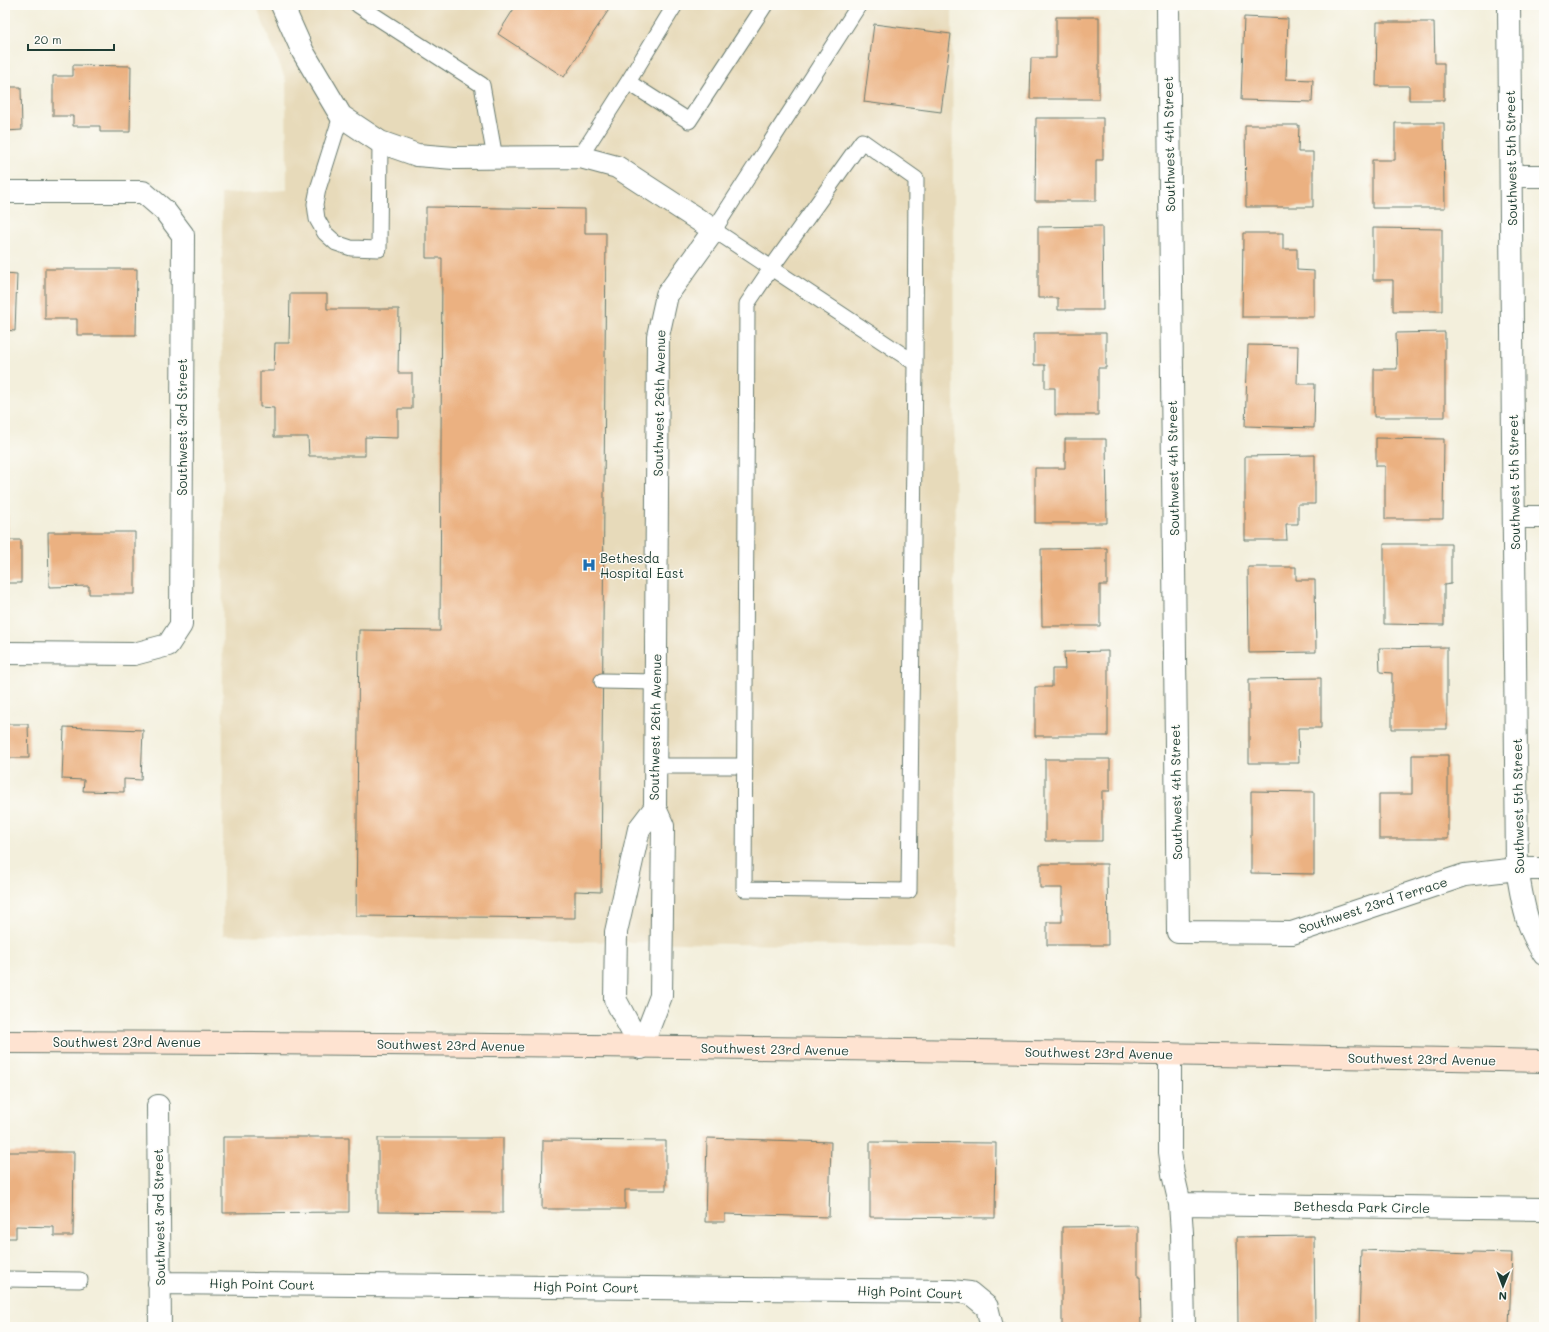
<svg xmlns="http://www.w3.org/2000/svg" width="1549" height="1332" viewBox="0 0 1549 1332" font-family="Mali,sans-serif">
<rect width="100%" height="100%" fill="#fdfcf7"/>
<filter id="ink" filterUnits="userSpaceOnUse"><feTurbulence type="fractalNoise" baseFrequency=".025" numOctaves="2"/><feDisplacementMap in="SourceGraphic" scale="8" xChannelSelector="R" yChannelSelector="G"/><feConvolveMatrix kernelMatrix="1 2 1 2 8 2 1 2 1" color-interpolation-filters="sRGB"/></filter>
<filter id="wash" filterUnits="userSpaceOnUse"><feTurbulence type="fractalNoise" baseFrequency=".012" numOctaves="4" result="noise"/><feDisplacementMap in="SourceGraphic" scale="16" xChannelSelector="R" yChannelSelector="G"/><feGaussianBlur stdDeviation="0.9" result="paint"/><feColorMatrix in="noise" values="0 0 0 0 0 0 0 0 0 0 0 0 0 0 0 0 0 1.4 0 .05"/><feComposite in="paint" operator="in"/></filter>
<g filter="url(#wash)">
<rect width="100%" height="100%" fill="#f3efdc"/>
<path fill="#e7daba" d="M256,5h696l5,943 -734,-13 -1,-741 65,-4 -1,-109z"/>
<g id="blocks">
<path fill="#ebb181" d="M512,5h100l-48,72 -66,-43 17,-27z
M1056,17h43v82h-69l1,-41h25z
M1244,17l44,2 -2,60 27,1 -1,22 -71,-2z
M1377,22h57l1,41h9v37h-35v-14h-33z
M874,24l77,10 -10,78 -77,-10z
M73,65l58,1 -1,66h-30v-6h-27v-10h-20v-40h20z
M5,87h16l1,43 -17,1z
M1036,118h67v42h-7v41h-61z
M1395,123h49l1,85h-73v-48h23z
M1245,125h54l-1,27h15v55h-67z
M426,207l159,2v24h21l-5,659 -26,-1v27l-219,-2 3,-286 81,1 2,-373h-16z
M1102,226l1,84h-45v-12h-20v-71z
M1373,228l69,1v82h-49v-31h-20z
M1243,233h40v16h14v21l17,1v46h-72z
M45,269h92l-1,66h-59v-16h-32z
M5,273l12,1 -2,57 -10,-1z
M290,294h37v15h72l-1,64h14v36h-14v29l-33,-1v19h-56l-1,-19h-34v-29l-14,-1v-36h14l1,-28h14z
M1445,332v85h-71v-48h23l-1,-36z
M1034,333h72v35h-8v47h-43v-27h-10v-23h-11z
M1248,345l50,1 -1,38h18l-1,44 -69,-2z
M1376,438l68,1 -1,80h-58v-53h-9z
M1065,439h41l1,84h-72v-55h30z
M1315,455v49h-17v20h-12l1,16h-42v-84z
M5,515h3v25h13v43h-16z
M48,532h87v62h-46v-8l-40,1z
M1384,544h67v40l-7,1v40l-60,-1z
M1107,548v37h-7v41h-58l-1,-77z
M1248,567h48v13h19l1,72 -67,1z
M1447,647v82h-55v-56l-12,-1 -1,-24z
M1108,651v85h-73v-49h17v-18h13l-1,-17z
M1321,678v50h-23l1,35h-50v-84z
M5,724h23l1,34h-24z
M64,727l79,3 -2,50 -17,-1v13l-41,-1 1,-11 -22,-1z
M1412,755h36v84h-69v-45h33z
M1045,759h65v32h-8v50h-57z
M1251,791l63,1v82l-63,-1z
M1040,864h67l1,81h-61v-23h15v-34h-22z
M223,1137h126v75l-126,1z
M378,1138h125v75l-125,-1z
M707,1138l124,4 -2,75 -104,-3v8h-20z
M543,1140l123,1v49h-41v19h-83z
M870,1142l126,1 -1,75 -125,-1z
M5,1152h69l-1,84h-19v-9l-38,-1v12h-11z
M1138,1226v51h2l1,50h-79v-100z
M1314,1236l1,91h-77l-1,-90z
M1361,1250l111,4 1,-2 39,1 -3,74h-150z"/>
</g>
</g>
<g filter="url(#ink)">
<use href="#blocks" fill-opacity="0" stroke="#697b6f" stroke-width="1"/>
<g fill="none" stroke-linecap="round" stroke-linejoin="round">
<defs>
<path id="lane" d="M358,5l124,80 13,73
M859,5l-145,225 201,133 -6,528 -165,-2 3,-585 25,-37 90,-126 54,38 -1,184
M628,82l61,39 76,-116
M341,116l-23,73 -3,15 2,15 8,14 11,10 15,5 28,1 1,-107
M580,157l48,-75 47,-77
M602,681l54,1
M655,766h90
M5,1279l75,1"/>
<path id="street" d="M282,5l21,47 38,64 39,26 37,13 37,3 126,-1 37,10 97,63 -47,65 -9,41 -3,472 8,18 -2,170 -20,52
M1168,5l10,927 114,1 173,-58 52,-6h27
M1509,5l8,864c6,34 8,55 27,85
M1511,176h33
M5,192h138l22,19 18,24 -2,390 -13,20 -34,9 -129,-1
M1515,517h29
M641,1048l-26,-49 1,-67 23,-103 16,-21
M1170,1054v98l3,22 7,30 2,29 2,94
M158,1106l2,221
M1180,1204l364,5
M159,1283l792,8 19,2 17,14 5,20"/>
<path id="secondary" d="M5,1042c513,1 1026,9 1539,19"/>
</defs>
<use href="#lane" stroke="#697b6f" stroke-width="17"/>
<use href="#street" stroke="#697b6f" stroke-width="24"/>
<use href="#secondary" stroke="#697b6f" stroke-width="24"/>
<use href="#lane" stroke="#fff" stroke-width="15"/>
<use href="#street" stroke="#fff" stroke-width="22"/>
<use href="#secondary" stroke="#fee3d1" stroke-width="22"/>
</g>
</g>
<defs>
<symbol id="hospital-bare" viewBox="-9 -9 18 18"><path d="M-5-5h3v3.5h4V-5h3V5h-3V1.5h-4V5h-3Z" fill="#1f6fb2" stroke="#fdfcf7" stroke-width="2.5" paint-order="stroke"/></symbol>
</defs>
<g fill-rule="evenodd">
<use href="#hospital-bare" x="579" y="555" width="20" height="20"/>
</g>
<g text-anchor="middle" stroke-width="3" stroke-linejoin="round" paint-order="stroke">
<g font-size="13" fill="#1f3d34" stroke="#fdfcf7">
<text transform="translate(1169 144) rotate(-91)" y="5">Southwest 4th Street</text>
<text transform="translate(1511 158) rotate(-91)" y="5">Southwest 5th Street</text>
<text transform="translate(659 403) rotate(-89)" y="5">Southwest 26th Avenue</text>
<text transform="translate(182 427) rotate(-90)" y="5">Southwest 3rd Street</text>
<text transform="translate(1173 468) rotate(-91)" y="5">Southwest 4th Street</text>
<text transform="translate(1514 482) rotate(-91)" y="5">Southwest 5th Street</text>
<text transform="translate(655 727) rotate(-89)" y="5">Southwest 26th Avenue</text>
<text transform="translate(1176 792) rotate(-91)" y="5">Southwest 4th Street</text>
<text transform="translate(1518 806) rotate(-91)" y="5">Southwest 5th Street</text>
<text transform="translate(1373 905) rotate(-18)" y="5">Southwest 23rd Terrace</text>
<text x="127" y="1047">Southwest 23rd Avenue</text>
<text transform="translate(451 1045) rotate(1)" y="5">Southwest 23rd Avenue</text>
<text transform="translate(775 1049) rotate(1)" y="5">Southwest 23rd Avenue</text>
<text transform="translate(1099 1053) rotate(1)" y="5">Southwest 23rd Avenue</text>
<text transform="translate(1422 1059) rotate(1)" y="5">Southwest 23rd Avenue</text>
<text transform="translate(1362 1207) rotate(1)" y="5">Bethesda Park Circle</text>
<text transform="translate(159 1217) rotate(-91)" y="5">Southwest 3rd Street</text>
<text transform="translate(262 1284) rotate(1)" y="5">High Point Court</text>
<text transform="translate(586 1287) rotate(1)" y="5">High Point Court</text>
<text transform="translate(910 1292) rotate(2)" y="5">High Point Court</text>
</g>
<g font-size="13" fill="#1f3d34" stroke="#fdfcf7" text-anchor="start">
<text x="600" y="563">Bethesda<tspan x="600" dy="15">Hospital East</tspan></text>
</g>
</g>
<rect width="1549" height="1332" fill="none" stroke="#fdfcf7" stroke-width="20"/>
<g transform="translate(1503 1286) rotate(181)" stroke="#fdfcf7" stroke-width="3" paint-order="stroke">
<path d="M0-3L7 15L0 10L-7 15Z" fill="#1f3d34"/>
<text y="-6" font-size="11" font-weight="bold" text-anchor="middle" fill="#1f3d34">N</text>
</g>
<path d="M28 44v6h86v-6" fill="none" stroke="#1f3d34" stroke-width="2"/>
<text x="34" y="44" font-size="12" fill="#1f3d34" stroke="#fdfcf7" stroke-width="3" paint-order="stroke">20 m</text>
</svg>
